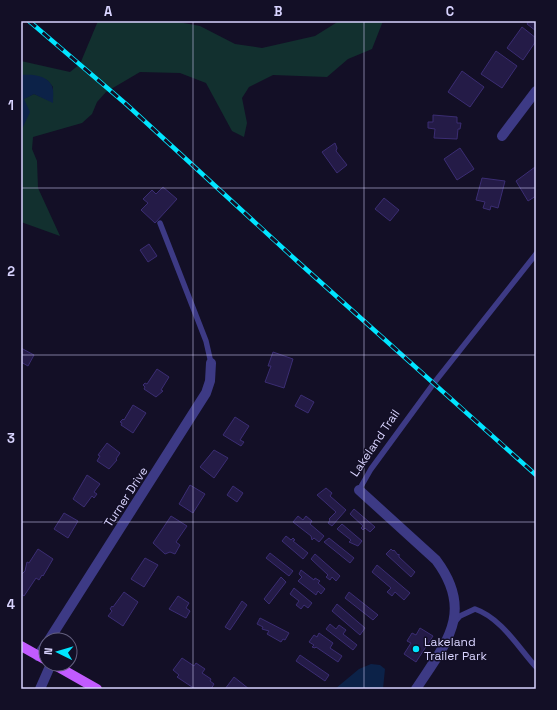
<svg xmlns="http://www.w3.org/2000/svg" width="557" height="710" viewBox="0 0 557 710" font-family="'Space Grotesk',sans-serif">
<rect width="100%" height="100%" fill="#130f26"/>
<path fill="#12302f" d="M98,21h75l27,5 35,18 27,4 53,-12 24,-15h44l-11,28 -24,10 -21,18 -54,-2 -24,12 -7,11 5,25 -3,14 -12,-6 -26,-48 -26,-10 -40,-1 -34,20 -9,10 -5,12 -10,9 -49,14 -1,12 5,12 1,27 22,48 -39,-14v-94l2,-1v-28l11,-5 19,8v-15l-6,-7 -26,-5v-14l49,11 10,-8z"/>
<path fill="#0c2248" d="M21,75c11,-1 26,0 31,11 2,4 1,12 1,17l-19,-9 -10,5 6,13 -7,15 -2,1z
M371,664l9,1 5,4 -2,20h-48l24,-20z"/>
<path fill="#241b47" stroke="#3b2d73" d="M529,21h7v10l-9,-7z
M522,27l14,11v3l-13,19 -16,-12z
M496,51l21,15 -15,22 -21,-14z
M462,71l22,16 -14,20 -22,-15z
M433,115l24,2v6h4l-1,6h-2l-1,10 -23,-1 1,-9 -7,-1v-6h5z
M335,143l2,5 -1,3 11,14 -10,8 -15,-21z
M460,148l14,21 -17,11 -13,-21z
M535,167l1,29 -8,5 -12,-20z
M482,178l23,3 -7,27 -7,-2 -1,4 -7,-2 2,-6 -9,-2z
M163,187l14,12 -22,24 -14,-13 7,-7 -5,-4 9,-9 4,4z
M384,198l15,12 -9,11 -15,-12z
M149,244l8,12 -9,6 -8,-12z
M21,348l13,7 -6,11 -7,-4z
M273,352l20,7 -9,29 -19,-6 6,-16h-3z
M157,369l12,8 -8,13 2,1 -7,6 -12,-8 1,-2 -2,-2 2,-2 2,1z
M301,395l13,7 -6,11 -13,-7z
M133,405l13,8 -13,20 -12,-8 1,-2 -2,-1 3,-3 1,1z
M235,417l14,9 -9,14 4,2 -3,4 -18,-11z
M107,443l13,10 -4,6 1,1 -8,9 -12,-8 3,-5 -2,-1z
M214,450l14,8 -14,20 -14,-11z
M87,475l13,9 -6,8 3,2 -3,4 -2,-2 -8,11 -11,-8z
M190,485l15,9 -12,19 -14,-9z
M233,486l10,7 -6,9 -10,-7z
M326,488l6,5 -2,3 16,14 -14,16 -4,-3 2,-3 -1,-1 7,-7 -19,-17z
M354,509l21,18 -5,5 -5,-4 -2,2 -2,-2 2,-2 -13,-12z
M64,513l14,8 -10,17 -14,-9z
M171,516l16,10 -11,16 4,3 -5,9 -5,-2 -5,2 -12,-11z
M298,516l5,4 3,-4 6,5 -2,3 14,12 -5,6 -5,-4 -2,2 -1,-4 -18,-14z
M342,524l20,17 -4,5 -9,-4 2,-2 -14,-11z
M286,536l5,4 2,-2 2,2 -2,1 15,12 -5,6 -21,-18z
M329,538l25,20 -4,5 -26,-21z
M38,549l15,10 -10,17 -1,-1 -3,5 -3,-2 -12,18 -3,-2v-19l4,-4 2,-9 2,1z
M391,549l2,2 1,-1 4,5 1,-1v3l16,15 -4,5 -25,-23z
M270,553l23,18 -4,5 -23,-18z
M315,554l25,22 -4,5 -4,-4 -2,3 -4,-3 2,-2 -17,-16z
M145,558l13,7 -14,22 -13,-8z
M377,565l33,28 -6,7 -9,-8 -3,4 -5,-4 4,-4 -19,-16z
M301,570l13,10 1,-2 5,3 -2,2 7,6 -4,5 -3,-3 -2,4 -18,-14 4,-4 -3,-3z
M281,577l5,5 -17,22 -5,-5z
M294,588l18,15 -4,5 -4,-3 -3,4 -5,-4 3,-4 -9,-7z
M124,592l14,10 -15,24 -15,-10 4,-5 -2,-2 2,-3 1,1z
M349,592l29,23 -5,5 -28,-22z
M178,596l11,7 -3,5 4,3 -4,7 -17,-9z
M242,601l5,4 -17,25 -5,-3z
M337,604l28,24 -5,7 -28,-24z
M260,618l29,15 -4,7 -2,-1 -2,3 -14,-8 2,-3 -7,-2 1,-2 -6,-3z
M330,624l6,5 3,-4 7,5 -3,4 14,11 -4,5 -27,-21z
M420,628l13,8 -17,26 -12,-8 7,-11 -4,-2 5,-8 4,2z
M319,633l14,10 -3,5 12,8 -4,6 -22,-15 -1,1 -3,-1 2,-2 -5,-3 5,-7 3,2z
M300,655l29,20 -4,6 -29,-20z
M182,658l12,8 2,-3 9,6 -3,4 9,6 -1,2 4,3 -3,5h-16l-18,-12 2,-2 -6,-5z
M234,677l15,12h-24z"/>
<g fill="none" stroke-linecap="round" stroke-linejoin="round">
<path stroke="#3d3a85" stroke-width="5.5" d="M160,223l46,118 5,22
M359,490l12,-21 63,-86 102,-129
M453,624l7,-8 15,-7c26,9 43,38 61,58"/>
<path stroke="#3d3a85" stroke-width="10" d="M502,136l34,-45
M359,490l77,70c39,52 10,83 -20,129
M49,640l157,-247 4,-12 1,-18
M38,656l8,-12
M40,689l11,-25"/>
<path stroke="#c25bff" stroke-width="10" d="M21,646l25,14
M53,664l44,25"/>
<defs>
<path id="rail" d="M29,21l97,83 171,157 239,214"/>
</defs>
<use href="#rail" stroke="#00e5ff" stroke-width="4.5"/>
<use href="#rail" stroke="#130f26" stroke-width="3" stroke-dasharray="9" stroke-linecap="butt"/>
</g>
<path fill="none" stroke="#d9d4ff" stroke-width="1" stroke-opacity="0.55" d="M193,21v668M364,21v668M21,188h515M21,355h515M21,522h515"/>
<circle fill="#00e5ff" stroke="#130f26" stroke-width="1.5" cx="416" cy="649" r="4"/>
<g text-anchor="middle" stroke-width="3" stroke-linejoin="round" paint-order="stroke">
<g font-size="12" fill="#d9d4ff" stroke="#130f26">
<text transform="translate(375 443) rotate(-56)" y="4">Lakeland Trail</text>
<text transform="translate(126 497) rotate(-57)" y="4">Turner Drive</text>
</g>
<g font-size="12" fill="#d9d4ff" stroke="#130f26" text-anchor="start">
<text x="424" y="646">Lakeland<tspan x="424" dy="14">Trailer Park</tspan></text>
</g>
</g>
<rect width="557" height="710" fill="none" stroke="#130f26" stroke-width="44"/>
<g transform="translate(58 652) rotate(275)"><circle r="19" fill="#130f26" stroke="#625e7d"/>
<path d="M0-3L7 15L0 10L-7 15Z" fill="#00e5ff"/>
<text y="-6" font-size="11" font-weight="bold" text-anchor="middle" fill="#d9d4ff">N</text>
</g>
<rect x="22" y="22" width="513" height="666" fill="none" stroke="#d9d4ff" stroke-width="1.5"/>
<g font-size="13" text-anchor="middle" font-weight="bold" fill="#d9d4ff">
<text x="108" y="16">A</text>
<text x="278" y="16">B</text>
<text x="450" y="16">C</text>
<text x="11" y="110">1</text>
<text x="11" y="276">2</text>
<text x="11" y="443">3</text>
<text x="11" y="609">4</text>
</g>
</svg>
